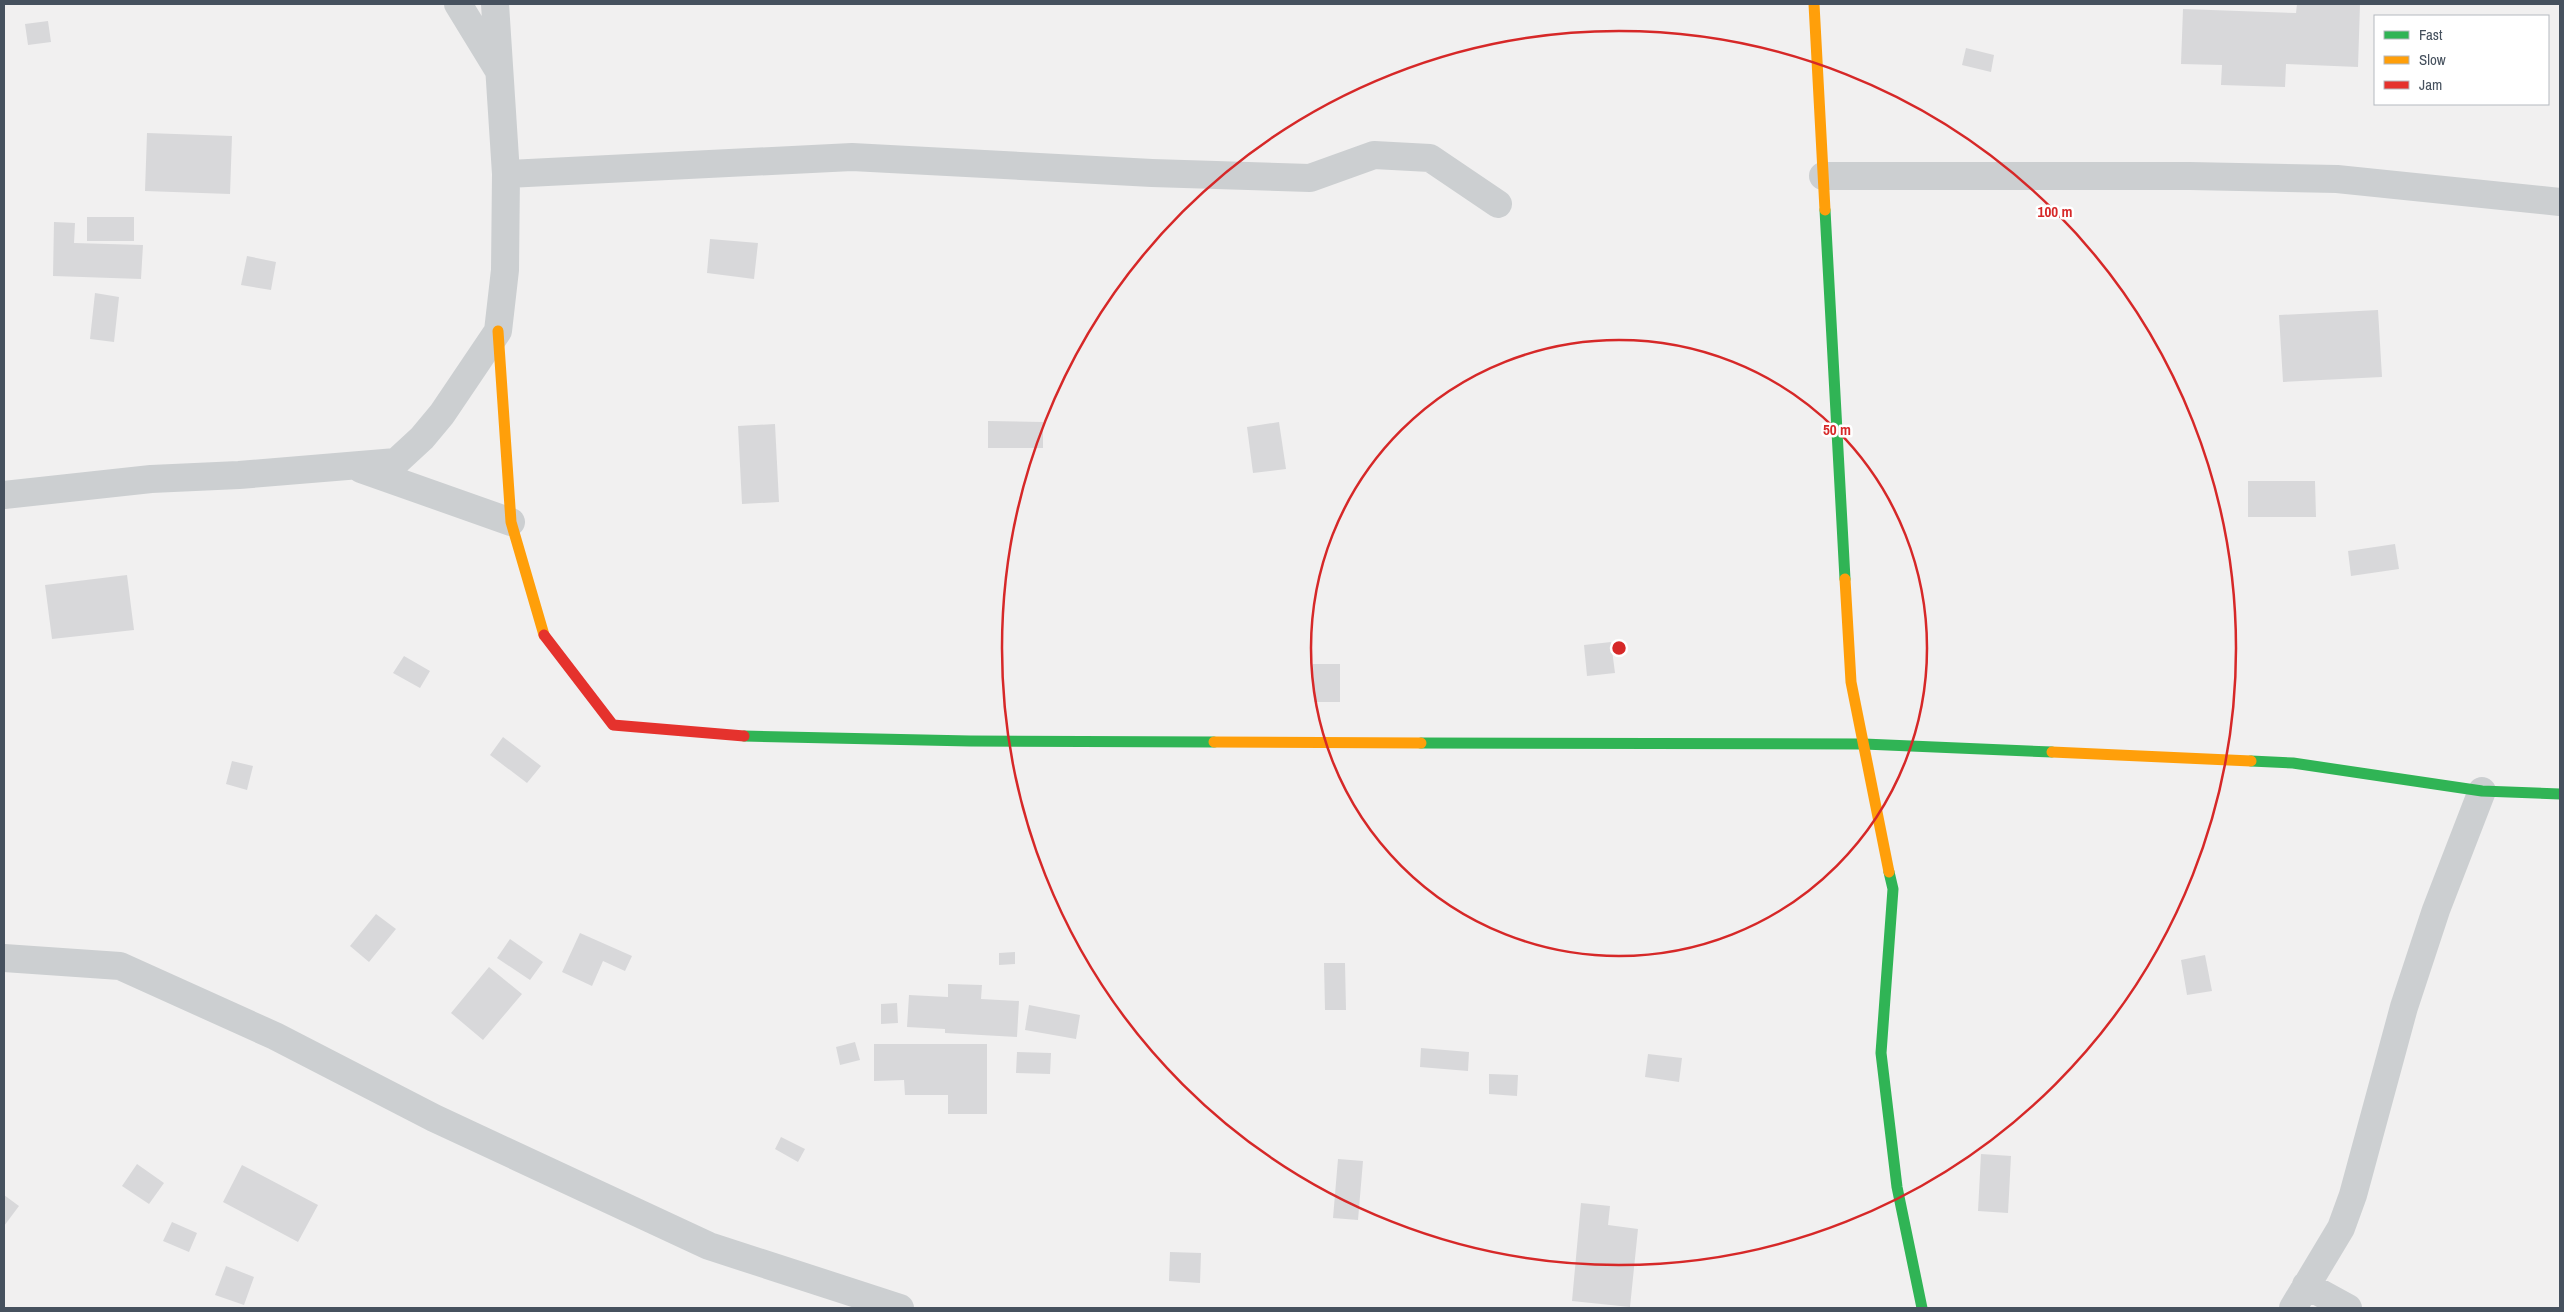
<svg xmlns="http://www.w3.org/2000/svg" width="2564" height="1312" viewBox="0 0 2564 1312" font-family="'Archivo Narrow',sans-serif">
<rect width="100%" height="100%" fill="#f1f0f0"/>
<path fill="#d8d8da" d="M2297,4h63l-2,63 -72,-3 -1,23 -64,-2 1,-20 -41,-1 2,-55 113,4z
M48,21l3,21 -23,3 -3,-21z
M1966,48l28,7 -3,17 -29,-7z
M147,133l85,3 -2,58 -85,-3z
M87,217h47v24h-47z
M54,222l21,1 -1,20 69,2 -2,34 -88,-3z
M710,239l48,4 -4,36 -47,-6z
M247,256l29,6 -5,28 -30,-5z
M95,293l24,4 -5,45 -24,-3z
M2378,310l4,67 -99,5 -4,-67z
M988,421l55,1v26h-55z
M1279,422l7,47 -33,4 -6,-46z
M775,424l4,78 -37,2 -4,-78z
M2248,481h67l1,36h-68z
M2395,544l4,25 -48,7 -3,-25z
M127,575l7,55 -82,9 -7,-54z
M1611,642l4,31 -28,3 -3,-31z
M404,656l26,15 -10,17 -27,-15z
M1313,664h27v38h-26z
M503,737l38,29 -14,17 -37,-28z
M232,761l21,5 -6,24 -21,-6z
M376,914l20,15 -27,33 -19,-16z
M580,933l52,23 -7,15 -22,-10 -11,25 -30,-14z
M510,939l33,23 -13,18 -33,-22z
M1015,952v12l-16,1v-12z
M2205,955l7,36 -25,4 -6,-35z
M1324,963h21l1,47h-21z
M489,967l33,27 -39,46 -32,-27z
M948,984l34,1 -1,14 38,2 -2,36 -72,-4v-4l-38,-2 2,-32 39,2z
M897,1003l1,20 -17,1v-20z
M1029,1005l51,10 -4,24 -51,-9z
M855,1042l5,18 -20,5 -4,-18z
M874,1044h113v70h-39v-19h-43l-1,-15 -30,1z
M1421,1048l48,4 -1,19 -48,-4z
M1017,1052l34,1 -1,21 -34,-1z
M1648,1054l34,4 -3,24 -34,-5z
M1489,1074l29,1 -1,21 -28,-2z
M781,1137l24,12 -7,13 -23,-13z
M1981,1154l30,2 -3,57 -30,-2z
M1338,1159l25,2 -5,59 -25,-2z
M137,1164l27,19 -15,21 -27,-18z
M242,1165l76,40 -20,37 -75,-40z
M4,1195l15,11 -15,20z
M1581,1203l29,3 -2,19 30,4 -8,78 -58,-6z
M172,1222l25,11 -8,19 -26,-11z
M1170,1252l31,1 -1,30 -31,-2z
M226,1266l28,11 -10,28 -29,-10z"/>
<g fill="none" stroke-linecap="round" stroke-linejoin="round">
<path stroke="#cccfd1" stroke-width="28" d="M458,4l41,67
M506,174l346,-17 300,16 158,5 64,-23 56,3 68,46
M1823,176h367l147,3 223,23
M361,469l150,53
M4,495l147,-16 88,-4 157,-13 26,-24 20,-24 56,-83 7,-61 1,-96 -11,-170
M4,958l116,8 155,70 159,82 275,128 191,62
M2306,1285l42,23
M2293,1308l48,-80 12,-33 51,-188 32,-97 46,-119"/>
<path stroke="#30b455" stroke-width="11" d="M1825,210l20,369
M744,736l226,5 244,1
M1421,743l443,1 188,8
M2251,761l42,2 189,28 78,3
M1889,872l4,17 -12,164 16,134 25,121"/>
<path stroke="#ff9f0a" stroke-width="11" d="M1814,4l11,206
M498,331l13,191 33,113
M1845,579l6,103 38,190
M1214,742l207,1
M2052,752l199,9"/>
<path stroke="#e5322d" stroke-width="11" d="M544,635l69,90 131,11"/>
</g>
<g fill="none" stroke="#d62828" stroke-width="2.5">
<circle cx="1619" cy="648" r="308"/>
<circle cx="1619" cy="648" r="617"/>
</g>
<circle cx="1619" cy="648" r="8" fill="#d62828" stroke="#fff" stroke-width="2.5"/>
<g font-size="15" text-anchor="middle" font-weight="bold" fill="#d62828" stroke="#fff" stroke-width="5" stroke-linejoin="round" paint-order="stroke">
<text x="2055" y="217">100 m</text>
<text x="1837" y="435">50 m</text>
</g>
<rect width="2564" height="1312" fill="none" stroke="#46515e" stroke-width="10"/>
<rect x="2374" y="15" width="175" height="90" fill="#ffffff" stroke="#b5b9bf"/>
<rect x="2384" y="31" width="25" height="8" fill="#30b455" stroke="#b5b9bf"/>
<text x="2419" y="40" font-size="15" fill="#46515e">Fast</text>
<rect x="2384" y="56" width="25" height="8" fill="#ff9f0a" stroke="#b5b9bf"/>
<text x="2419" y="65" font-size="15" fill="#46515e">Slow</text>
<rect x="2384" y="81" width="25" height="8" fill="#e5322d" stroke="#b5b9bf"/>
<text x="2419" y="90" font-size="15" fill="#46515e">Jam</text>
</svg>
